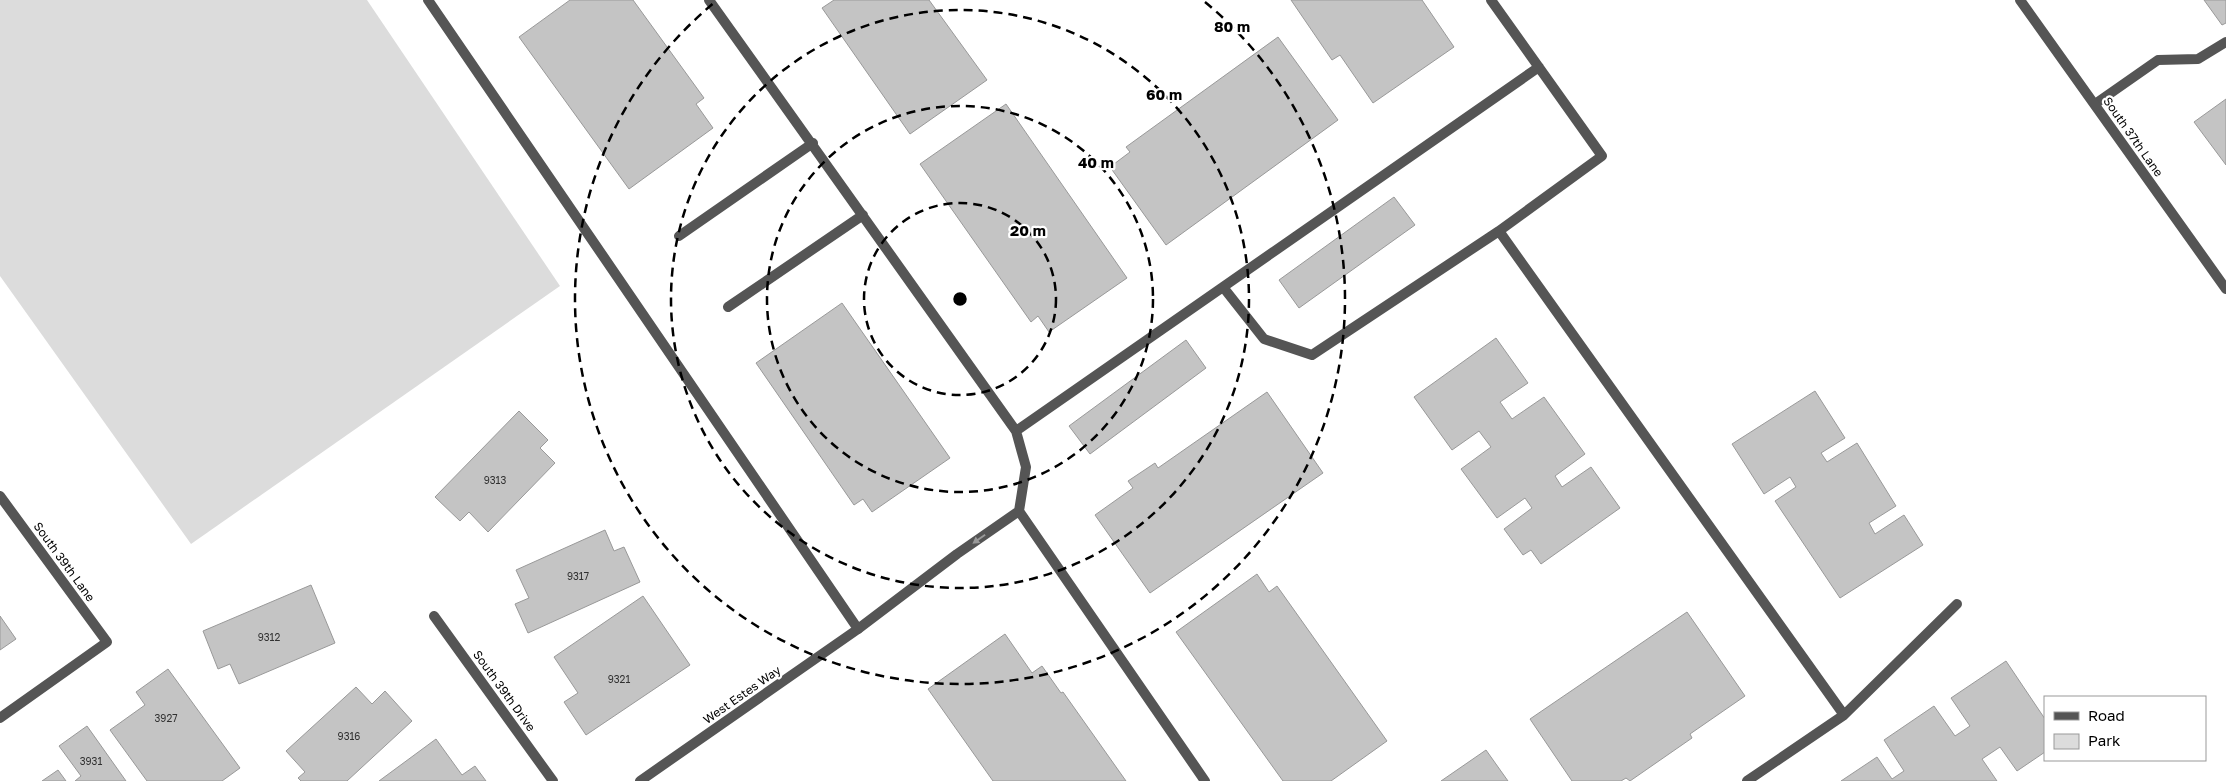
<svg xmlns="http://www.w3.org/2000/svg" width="2226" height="781" viewBox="0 0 2226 781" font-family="'Golos Text',sans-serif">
<rect width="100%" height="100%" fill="#fff"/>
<path fill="#dcdcdc" d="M0,0h367l193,286 -369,258 -191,-268z"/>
<path fill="#c4c4c4" stroke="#999" d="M570,0h63l71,98 -8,6 17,24 -84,61 -110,-152z
M834,0h95l58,80 -77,54 -88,-126z
M1291,0h131l32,47 -81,56 -33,-48 -8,5z
M2204,0h22v23l-4,2z
M1278,37l60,83 -172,125 -56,-78 20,-15 -4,-5z
M2226,99v66l-32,-43z
M1006,104l121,174 -78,54 -11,-16 -7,6 -111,-158z
M1394,197l21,28 -116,83 -20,-28z
M842,303l108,155 -78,54 -9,-13 -9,6 -98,-142z
M1496,338l32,45 -28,19 12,17 32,-22 41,57 -30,22 7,11 29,-20 29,41 -79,56 -10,-14 -8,5 -19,-26 28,-21 -7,-10 -28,20 -36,-49 30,-22 -12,-16 -27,19 -38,-53z
M1186,340l20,28 -116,86 -21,-28z
M1815,391l30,47 -24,15 6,9 30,-19 39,63 -27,17 6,11 29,-19 19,30 -83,53 -65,-97 21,-14 -6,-10 -26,17 -32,-50z
M1267,392l56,81 -173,120 -55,-78 38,-27 -5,-7 27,-18 3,5z
M519,411l29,29 -8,8 15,15 -67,69 -19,-20 -9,9 -25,-24z
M605,530l9,21 10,-4 16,35 -112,51 -13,-29 14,-6 -13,-28z
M1257,574l12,18 8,-6 110,155 -56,40h-48l-107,-149z
M311,585l24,58 -96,41 -9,-20 -12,5 -15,-38z
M643,596l47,69 -104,70 -22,-33 14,-9 -24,-36z
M1687,612l58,84 -55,38 2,4 -62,43 -4,-3 -5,3h-49l-42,-62z
M0,616l16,23 -16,11z
M1005,634l27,39 10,-7 19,27 2,-1 63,89h-133l-65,-92z
M2006,661l39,58v33l-28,19 -17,-24 -18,12 15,22h-156l36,-24 15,22 12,-8 -20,-31 50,-34 21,30 15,-10 -19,-28z
M168,669l72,99 -18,13h-75l-37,-51 35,-25 -9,-13z
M356,687l16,17 13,-13 27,30 -65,60h-46l-3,-3 7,-6 -19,-21z
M87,726l39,55h-51l6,-5 -22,-30z
M436,739l26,36 13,-9 11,15h-107z
M1486,750l22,31h-67z
M58,770l8,11h-24z"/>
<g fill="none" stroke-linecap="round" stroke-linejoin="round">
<path stroke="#555" stroke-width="10" d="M709,0l307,431 10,36 -7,44 186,270
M1491,0l111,156 -103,75 345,484 113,-111
M2095,104l63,-44 40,-1 28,-17
M679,236l134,-93
M1223,287l41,52 48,16 187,-124
M728,307l135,-92
M1016,431l523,-364
M858,629l99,-75 62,-43
M1747,781l97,-66"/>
<path stroke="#555" stroke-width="10" d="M428,0l430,629 -218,152
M2020,0l206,289
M0,496l107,146 -107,76
M434,616l119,165"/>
</g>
<defs><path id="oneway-solid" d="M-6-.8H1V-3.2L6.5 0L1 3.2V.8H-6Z" transform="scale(1.25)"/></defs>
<use fill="#999" href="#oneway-solid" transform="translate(979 539) rotate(145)"/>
<g fill="none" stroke="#000" stroke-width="2.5" stroke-dasharray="9 6">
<circle cx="960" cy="299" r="96"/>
<circle cx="960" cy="299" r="193"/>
<circle cx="960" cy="299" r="289"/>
<path d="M1205 2A385 385 0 1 1 715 2"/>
</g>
<g text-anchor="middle" stroke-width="4.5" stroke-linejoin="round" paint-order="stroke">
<g font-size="10" fill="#313131">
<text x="495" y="484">9313</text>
<text x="578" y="580">9317</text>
<text x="269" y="641">9312</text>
<text x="619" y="683">9321</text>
<text x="166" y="722">3927</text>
<text x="349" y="740">9316</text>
<text x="91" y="765">3931</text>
</g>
<g font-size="12" fill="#000" stroke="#fff">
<text transform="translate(2133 137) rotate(55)" y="4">South 37th Lane</text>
<text transform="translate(64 562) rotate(54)" y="4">South 39th Lane</text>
<text transform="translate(504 691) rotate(54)" y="4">South 39th Drive</text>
<text transform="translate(742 695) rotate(-35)" y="4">West Estes Way</text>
</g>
</g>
<circle cx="960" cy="299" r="8" fill="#000" stroke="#fff" stroke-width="2.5"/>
<g font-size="15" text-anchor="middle" font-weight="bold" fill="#000" stroke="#fff" stroke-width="4.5" stroke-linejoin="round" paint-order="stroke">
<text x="1232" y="32">80 m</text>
<text x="1164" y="100">60 m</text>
<text x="1096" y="168">40 m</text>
<text x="1028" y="236">20 m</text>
</g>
<rect x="2044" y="696" width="162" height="65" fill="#ffffff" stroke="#999999"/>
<rect x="2054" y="712" width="25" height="8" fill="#555555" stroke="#999999"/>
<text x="2088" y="721" font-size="15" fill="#000000">Road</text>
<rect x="2054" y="734" width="25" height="15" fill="#dcdcdc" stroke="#999999"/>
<text x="2088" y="746" font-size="15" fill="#000000">Park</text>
</svg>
